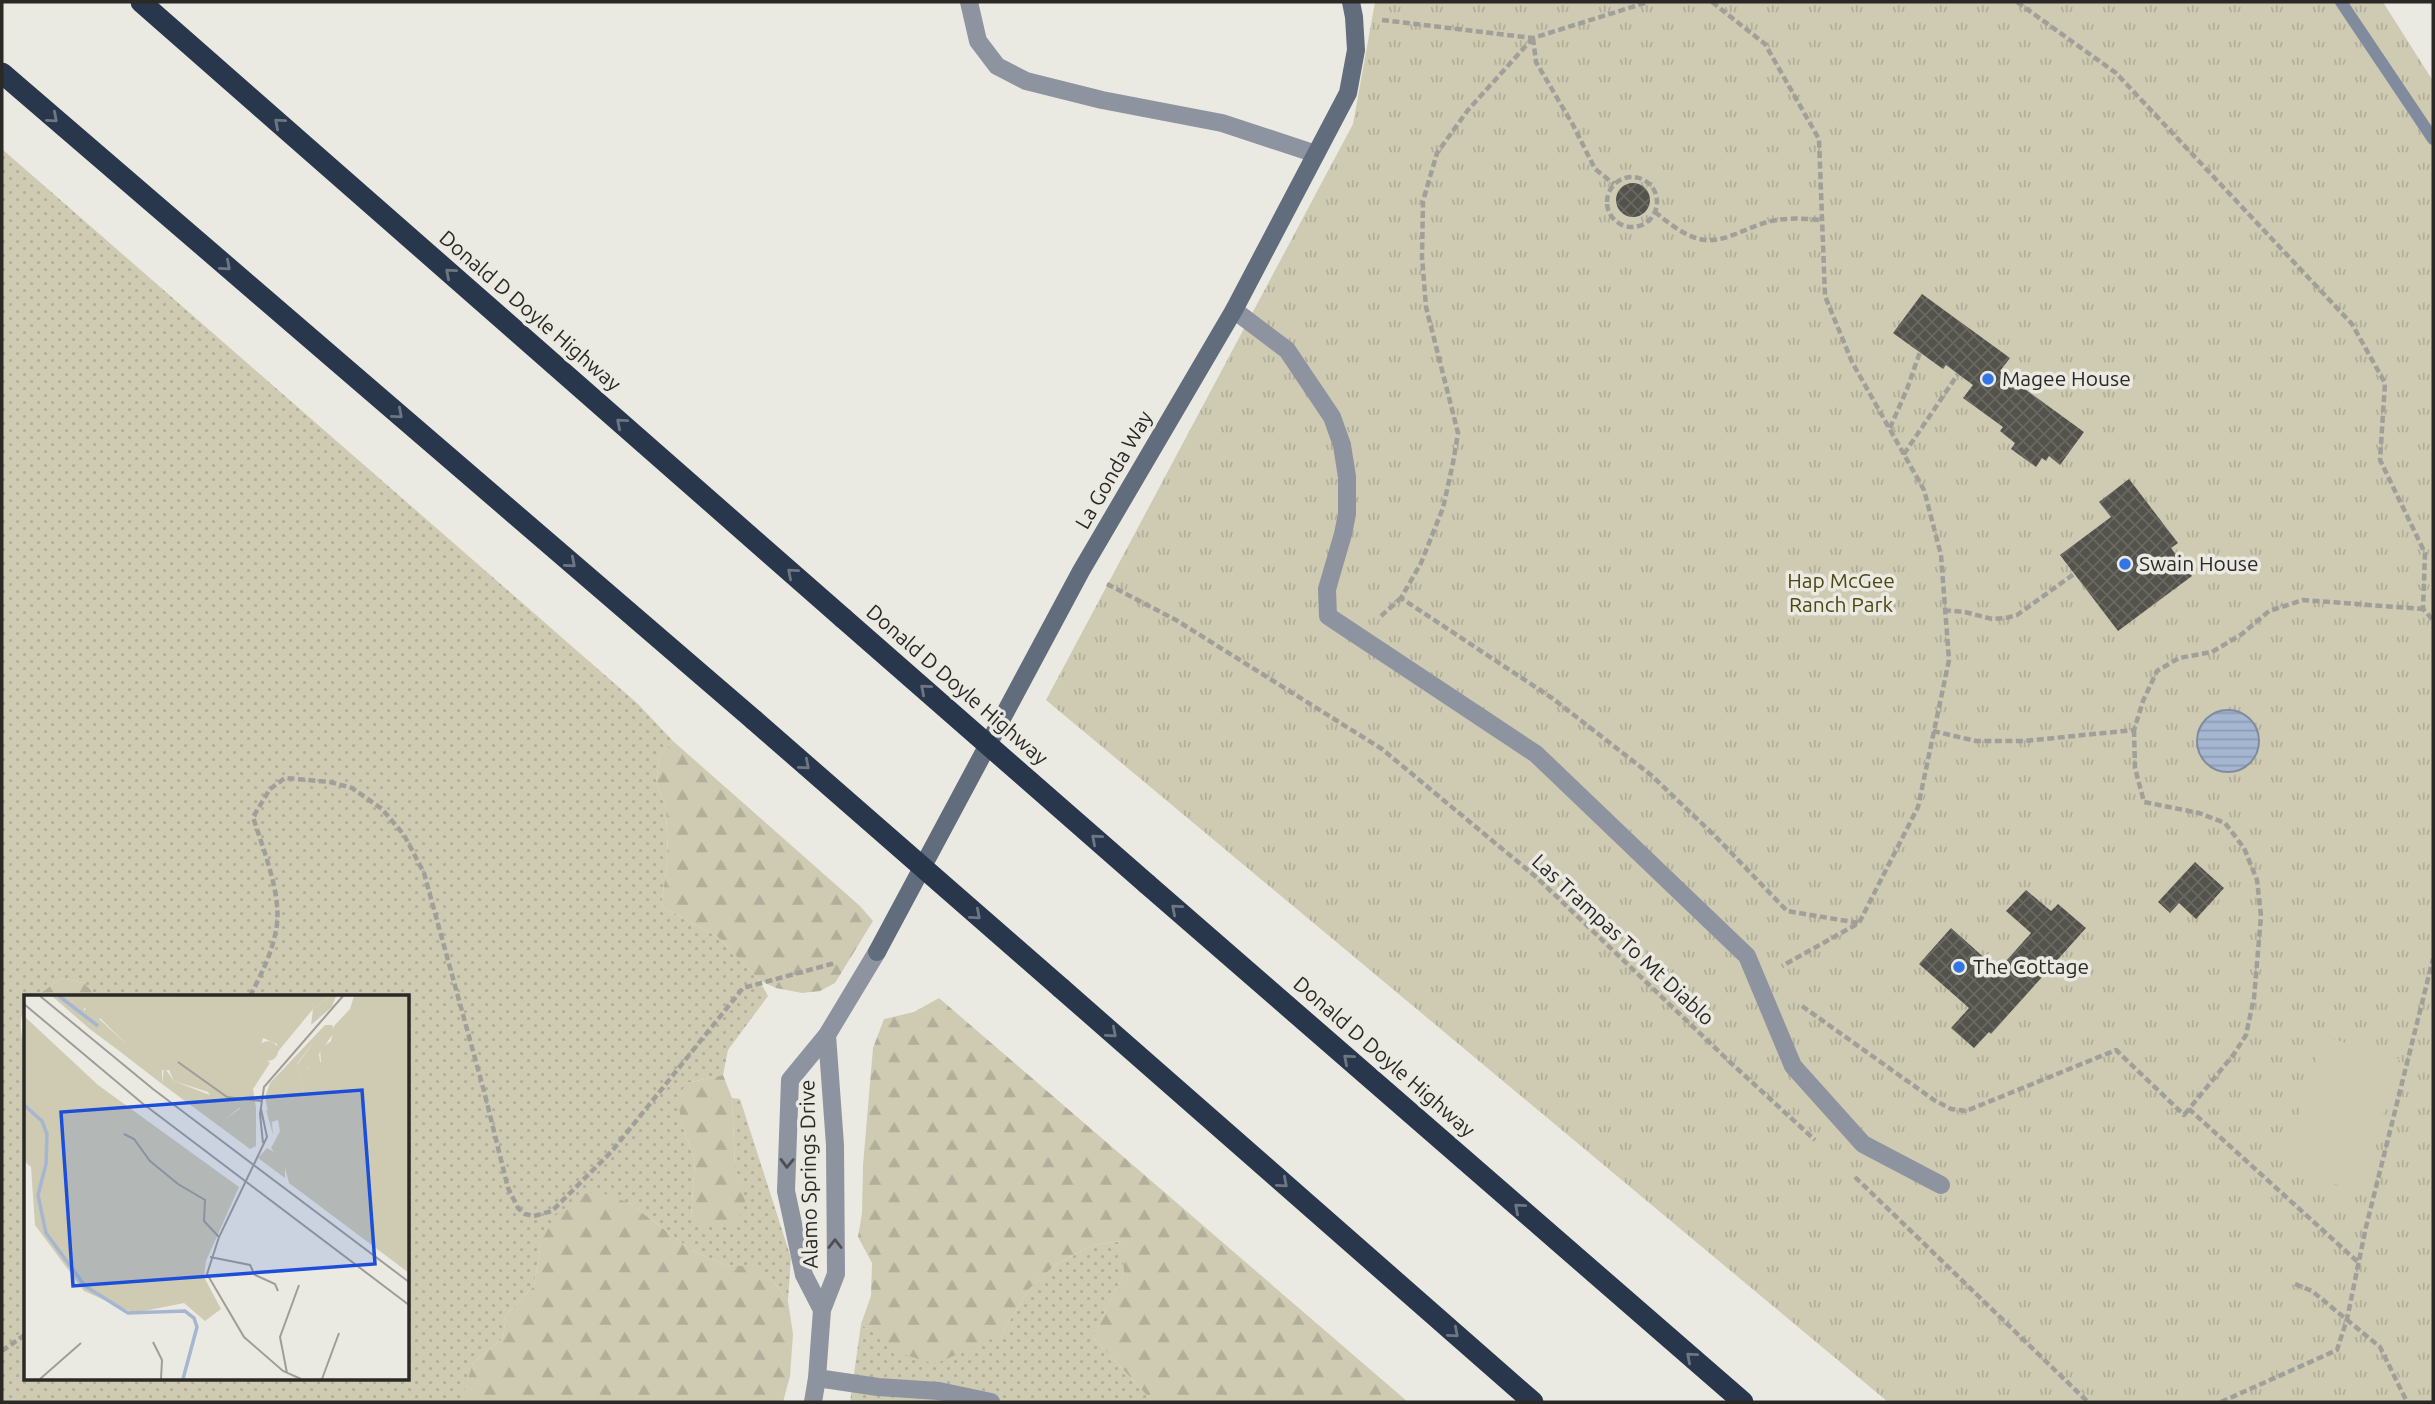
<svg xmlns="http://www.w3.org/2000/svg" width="2435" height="1404" viewBox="0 0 2435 1404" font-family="Ubuntu,sans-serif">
<defs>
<pattern id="grass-dots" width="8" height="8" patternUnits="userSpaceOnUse" patternTransform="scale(1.75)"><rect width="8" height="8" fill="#cecbb2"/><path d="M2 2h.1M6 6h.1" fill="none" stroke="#b1ae99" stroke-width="1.8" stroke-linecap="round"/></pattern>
<pattern id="forest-firs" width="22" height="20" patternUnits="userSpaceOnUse" patternTransform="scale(1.75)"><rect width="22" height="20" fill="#cecbb2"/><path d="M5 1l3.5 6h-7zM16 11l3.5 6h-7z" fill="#b1ae99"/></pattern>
<pattern id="park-tufts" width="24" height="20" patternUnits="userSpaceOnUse" patternTransform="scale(1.75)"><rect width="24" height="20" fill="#cecbb2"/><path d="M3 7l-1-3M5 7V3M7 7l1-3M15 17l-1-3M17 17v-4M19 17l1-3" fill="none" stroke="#b1ae99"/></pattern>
<pattern id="water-rules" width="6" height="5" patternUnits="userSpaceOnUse" patternTransform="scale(1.75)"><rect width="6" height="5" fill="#a5b6d1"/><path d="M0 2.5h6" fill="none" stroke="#8e9cb3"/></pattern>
<pattern id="building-cross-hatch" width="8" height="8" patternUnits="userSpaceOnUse" patternTransform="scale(1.75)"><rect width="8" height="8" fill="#53534c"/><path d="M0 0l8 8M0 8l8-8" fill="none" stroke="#696963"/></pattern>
</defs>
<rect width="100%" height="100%" fill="#ebeae2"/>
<path fill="url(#grass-dots)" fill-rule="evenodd" d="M2,149l636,555 35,37 -13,14 -4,27 10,26 2,50 -7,48 57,31 41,43 9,16 -40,54 -5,25 -36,8 -6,39 14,39 -4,57 53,-17 -9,-36 -3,-67 8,1 51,159 -3,43 -16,-21 -17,-12 -29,-3 -33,-14 -64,-48 -88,39 -7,44 -28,29 -3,23 -30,25 -8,27 5,12h-468zM61,978l23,5 13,13h311v382h-382v-322c-3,-10 -6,-26 -5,-36 2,-10 5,-12 5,-24h11z
M1122,1241l2,32 -31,64 60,65h-303l11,-78 8,6 132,5 28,-46 26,-24 38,-20z"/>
<path fill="url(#forest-firs)" d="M673,741l187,165 13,15 -38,62 -15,8 -18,2 -26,-5 -17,-8 -41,-43 -57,-31 7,-48 -2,-50 -10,-26 4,-27z
M61,978l23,5 13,13h-60z
M939,998l469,404h-255l-60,-65 31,-64 -3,-32 -28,4 -38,20 -26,24 -28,46 -66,29 -33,-10 -41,-30 10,-28 1,-33 -14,-26 4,-24 1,-48 10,-117 11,-29 30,-7z
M723,1075l9,23 3,67 10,36 -8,21 -27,5 -19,-9 4,-57 -14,-39 -3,-26 9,-13z
M597,1191l32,12 64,48 33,14 29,2 17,13 16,21 5,33 -3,42 -7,26h-313l-6,-11 9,-28 30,-25 3,-23 28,-29 7,-44 15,-27 28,-21z"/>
<path fill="url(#park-tufts)" d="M1375,2h1008l50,79v1321h-545l-842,-702 307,-576z"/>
<path fill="#cecbb2" d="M2323,1036l76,23 -40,132 -76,-23z"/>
<path fill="url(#water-rules)" stroke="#808c9e" stroke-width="2" d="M2197 741a31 31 0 1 1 62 0a31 31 0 1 1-62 0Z"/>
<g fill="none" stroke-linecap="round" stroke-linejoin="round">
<path stroke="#808c9e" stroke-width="12" d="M2341,2l92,137"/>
</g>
<path fill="url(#building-cross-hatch)" d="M1616 200a17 17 0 1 1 34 0a17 17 0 1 1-34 0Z
M1922,294l88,64 -10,13 84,61 -24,33 -11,-9 -3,5 -4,-3 -6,9 -25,-18 4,-6 -15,-12 3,-4 -40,-29 10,-13 -27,-20 -3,4 -50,-36z
M2129,479l49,64 -7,5 21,28 -74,55 -58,-76 51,-38 -12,-15z
M2195,862l29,26 -28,31 -17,-16 -9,10 -12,-11z
M2026,890l25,21 7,-7 28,24 -95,106 -2,-2 -15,16 -23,-20 18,-20 -50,-44 32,-36 47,42 33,-37 -25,-22z"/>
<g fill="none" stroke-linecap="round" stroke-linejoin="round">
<path stroke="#a09f99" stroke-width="4.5" stroke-dasharray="7 3.5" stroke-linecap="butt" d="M1712,2l53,42 54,95 6,157 27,66 72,128 17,65 8,105 -31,147 -59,116 -77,43
M2017,2l99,71 236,251 33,59 -5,77 45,93 -2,56 10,11
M1382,20l151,18 115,-36
M1533,38l-65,72 -31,43 -14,48 -1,56 4,50 32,126 -5,30 -10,45 -22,55 -20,35 151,100 99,77 66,63 70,73 72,12
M1533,38l3,24 37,63 22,44 19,15
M1607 202a25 25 0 1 1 50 0a25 25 0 1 1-50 0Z
M1655,212c14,11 32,27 52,28 18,1 34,-9 51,-15 21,-8 42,-7 64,-5
M1890,428l17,-39 13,-37
M1904,454l54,-80
M1107,584l69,36 206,129 154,128 196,187 83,76
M1944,610l21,2 27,7 14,-1 11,-3 57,-41
M1381,616l20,-18
M2134,730l1,38 9,34 55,11 26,10 19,25 13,32 4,36 -7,82 -8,37 -12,19 -45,55 170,154
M1933,731l43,10h48l110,-11 9,-29 14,-30 22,-13 33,-6 30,-18 27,-23 34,-11 120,9
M250,996c11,-21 22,-43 26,-66 7,-33 -13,-81 -23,-113l17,-28 15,-11 45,4 22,6 30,21 22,26 20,38 60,218 24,97 10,20 7,6 9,2 18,-5 60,-60 131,-163 92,-25
M1802,1006l132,94 17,9 15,2 150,-61 68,65 5,-6
M1855,1177l233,225
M2295,1284l17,7 68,56 27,55
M2,1351l24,-17
M2221,1402l116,-52 10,-31 19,-92 67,-268"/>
<path stroke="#8d94a0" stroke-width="18" d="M969,2l9,39 19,25 29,15 76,19 120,23 94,31
M1234,310l53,40 45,67 10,28 5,32v37l-4,20 -16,55 1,27 208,138 211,202 46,110 70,78 78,41
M817,1378l61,9 61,4 52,11"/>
<path stroke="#8d94a0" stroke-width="18" d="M822,1310l-18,-35 -18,-84 4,-111 37,-45 50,-83
M813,1402l4,-24 5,-68 14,-36 -1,-129 -8,-110"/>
<path stroke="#616c7c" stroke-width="18" d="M877,952l204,-381 153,-261 114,-217 8,-43 -2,-33 -3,-15"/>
<path stroke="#29374d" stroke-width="21" d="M141,2l702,616
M2,73l752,647
M1147,884l596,518
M1061,988l472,414"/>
<path stroke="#29374d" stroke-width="21" d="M843,618l304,266
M754,720l307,268"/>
</g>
<defs><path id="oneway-chevron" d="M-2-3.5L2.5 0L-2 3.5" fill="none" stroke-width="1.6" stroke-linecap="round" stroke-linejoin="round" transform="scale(1.75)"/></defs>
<g stroke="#6d7681">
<use href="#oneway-chevron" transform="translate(53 118) rotate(41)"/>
<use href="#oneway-chevron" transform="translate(279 123) rotate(-139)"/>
<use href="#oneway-chevron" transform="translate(226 266) rotate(41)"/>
<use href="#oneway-chevron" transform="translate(450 273) rotate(-139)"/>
<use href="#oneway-chevron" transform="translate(398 414) rotate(41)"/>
<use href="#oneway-chevron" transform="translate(621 423) rotate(-139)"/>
<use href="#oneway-chevron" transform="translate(571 563) rotate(41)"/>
<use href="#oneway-chevron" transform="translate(792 573) rotate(-139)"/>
<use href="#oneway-chevron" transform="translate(925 689) rotate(-139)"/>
<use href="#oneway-chevron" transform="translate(805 765) rotate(41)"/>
<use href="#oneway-chevron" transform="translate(1096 839) rotate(-139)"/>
<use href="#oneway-chevron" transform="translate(1176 909) rotate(-139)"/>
<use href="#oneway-chevron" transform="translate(976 915) rotate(41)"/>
<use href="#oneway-chevron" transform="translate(1112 1033) rotate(41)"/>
<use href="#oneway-chevron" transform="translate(1348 1059) rotate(-139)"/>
<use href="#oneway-chevron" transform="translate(1283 1183) rotate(41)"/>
<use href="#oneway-chevron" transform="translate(1519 1208) rotate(-139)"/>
<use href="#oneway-chevron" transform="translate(1454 1333) rotate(41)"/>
<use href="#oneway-chevron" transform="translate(1691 1357) rotate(-139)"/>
</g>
<g stroke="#4d4e51">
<use href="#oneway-chevron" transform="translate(787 1163) rotate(91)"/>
<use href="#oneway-chevron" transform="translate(835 1244) rotate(-90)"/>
</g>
<g fill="#3376e3" stroke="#ebeae2" stroke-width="2.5">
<circle cx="1988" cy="379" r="7"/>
<circle cx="2125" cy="564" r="7"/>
<circle cx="1959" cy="967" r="7"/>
</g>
<g text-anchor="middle" stroke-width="7" stroke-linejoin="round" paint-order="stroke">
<g font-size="21" fill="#2a2926" stroke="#ebeae2">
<text transform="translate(530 311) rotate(41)" y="7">Donald D Doyle Highway</text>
<text transform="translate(1114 470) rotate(-60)" y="7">La Gonda Way</text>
<text transform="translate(957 685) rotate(41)" y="7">Donald D Doyle Highway</text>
<text transform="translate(1623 940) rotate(43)" y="7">Las Trampas To Mt Diablo</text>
<text transform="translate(1384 1057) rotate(41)" y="7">Donald D Doyle Highway</text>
<text transform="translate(809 1174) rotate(-91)" y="7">Alamo Springs Drive</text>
</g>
<g font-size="21" fill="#2a2926" stroke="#ebeae2" text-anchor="start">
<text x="2002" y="386">Magee House</text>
<text x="2139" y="571">Swain House</text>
<text x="1973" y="974">The Cottage</text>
</g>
<g font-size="21" fill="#4d4710" stroke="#ebeae2">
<text x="1841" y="588">Hap McGee<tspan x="1841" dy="24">Ranch Park</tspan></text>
</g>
</g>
<g transform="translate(24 995)">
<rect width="385" height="385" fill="#ebeae2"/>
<path d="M28,1h101l17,21 10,-20 -15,-1h166l-18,13 -37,45 1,-10 -14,-6 -4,16 11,9 -17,26 3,19h-17l-14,12 -17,-28 -34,-11 -5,-11h-7v14l-44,-34 7,-7 -25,-25 -9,12 -15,-13 10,-8 -14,-8 -11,3zM330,1h55v277l-120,-90 -5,-19 -13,-16 9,-17 -2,-11 -6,2 1,13 -7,-25 26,11 13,-25 -8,-31 16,-22 -5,26 13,-7 -1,-13 11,-8 3,-15 16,-17z" fill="#cecbb2"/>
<path d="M129,1l27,1 4,20 -9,4 -20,-14zM307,1h5l-4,11 -21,18 2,-16zM44,6l16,2v10l-8,4 -15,-13zM73,22l28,26v4l-7,3 -27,-20zM301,30h7l3,6 -16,23 2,14 -6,4 -8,-5 5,-23 -15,20 8,32 -10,23 -5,3 -22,-9 -3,-16 5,-14zM234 56a10 10 0 1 1 20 0a10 10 0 1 1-20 0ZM359,58l8,2 1,9 -26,5 2,-13zM140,72l10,14 41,16 13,11 -3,12 22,-17 9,5v38l-6,3 -88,-65zM243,153l18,10v20l-27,-20z" fill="#cecbb2"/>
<path d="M0,21l74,69 141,102 -33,74 -2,16 17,32 -16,12 -21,-18 -50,10 -50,-22 -49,-66 -4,-58 -7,-6z" fill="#cecbb2"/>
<path fill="none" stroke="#a5b6d1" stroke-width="3.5" d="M35,1l39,30M0,110l18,16 5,13 -1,30 -8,31 8,38 39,53 43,27 57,-2 9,7 3,9 -14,52"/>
<path fill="none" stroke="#9e9d97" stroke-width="2" d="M16,1l113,93 256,193M0,9l118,99 267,202M154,67l49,35 34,4M237,114l6,28 -48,100 -12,37 37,63 39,34 18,8M100,139l10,5 16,22 28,23 27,16 -1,21 15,16M239,148l-3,-29 4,-27 79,-91M186,262l40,8 5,10 20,9 3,7M129,347l9,18 -1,19M263,378l-7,-36 19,-52M16,384l41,-36M298,384l17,-46"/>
<path fill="#1d4ed8" fill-opacity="0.15" stroke="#1d4ed8" stroke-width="3.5" d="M338,95l13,174 -302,22 -12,-174z"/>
<rect width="385" height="385" fill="none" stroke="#2a2926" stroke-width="3.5"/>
</g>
<rect width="2435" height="1404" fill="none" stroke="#2a2926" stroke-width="7"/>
</svg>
